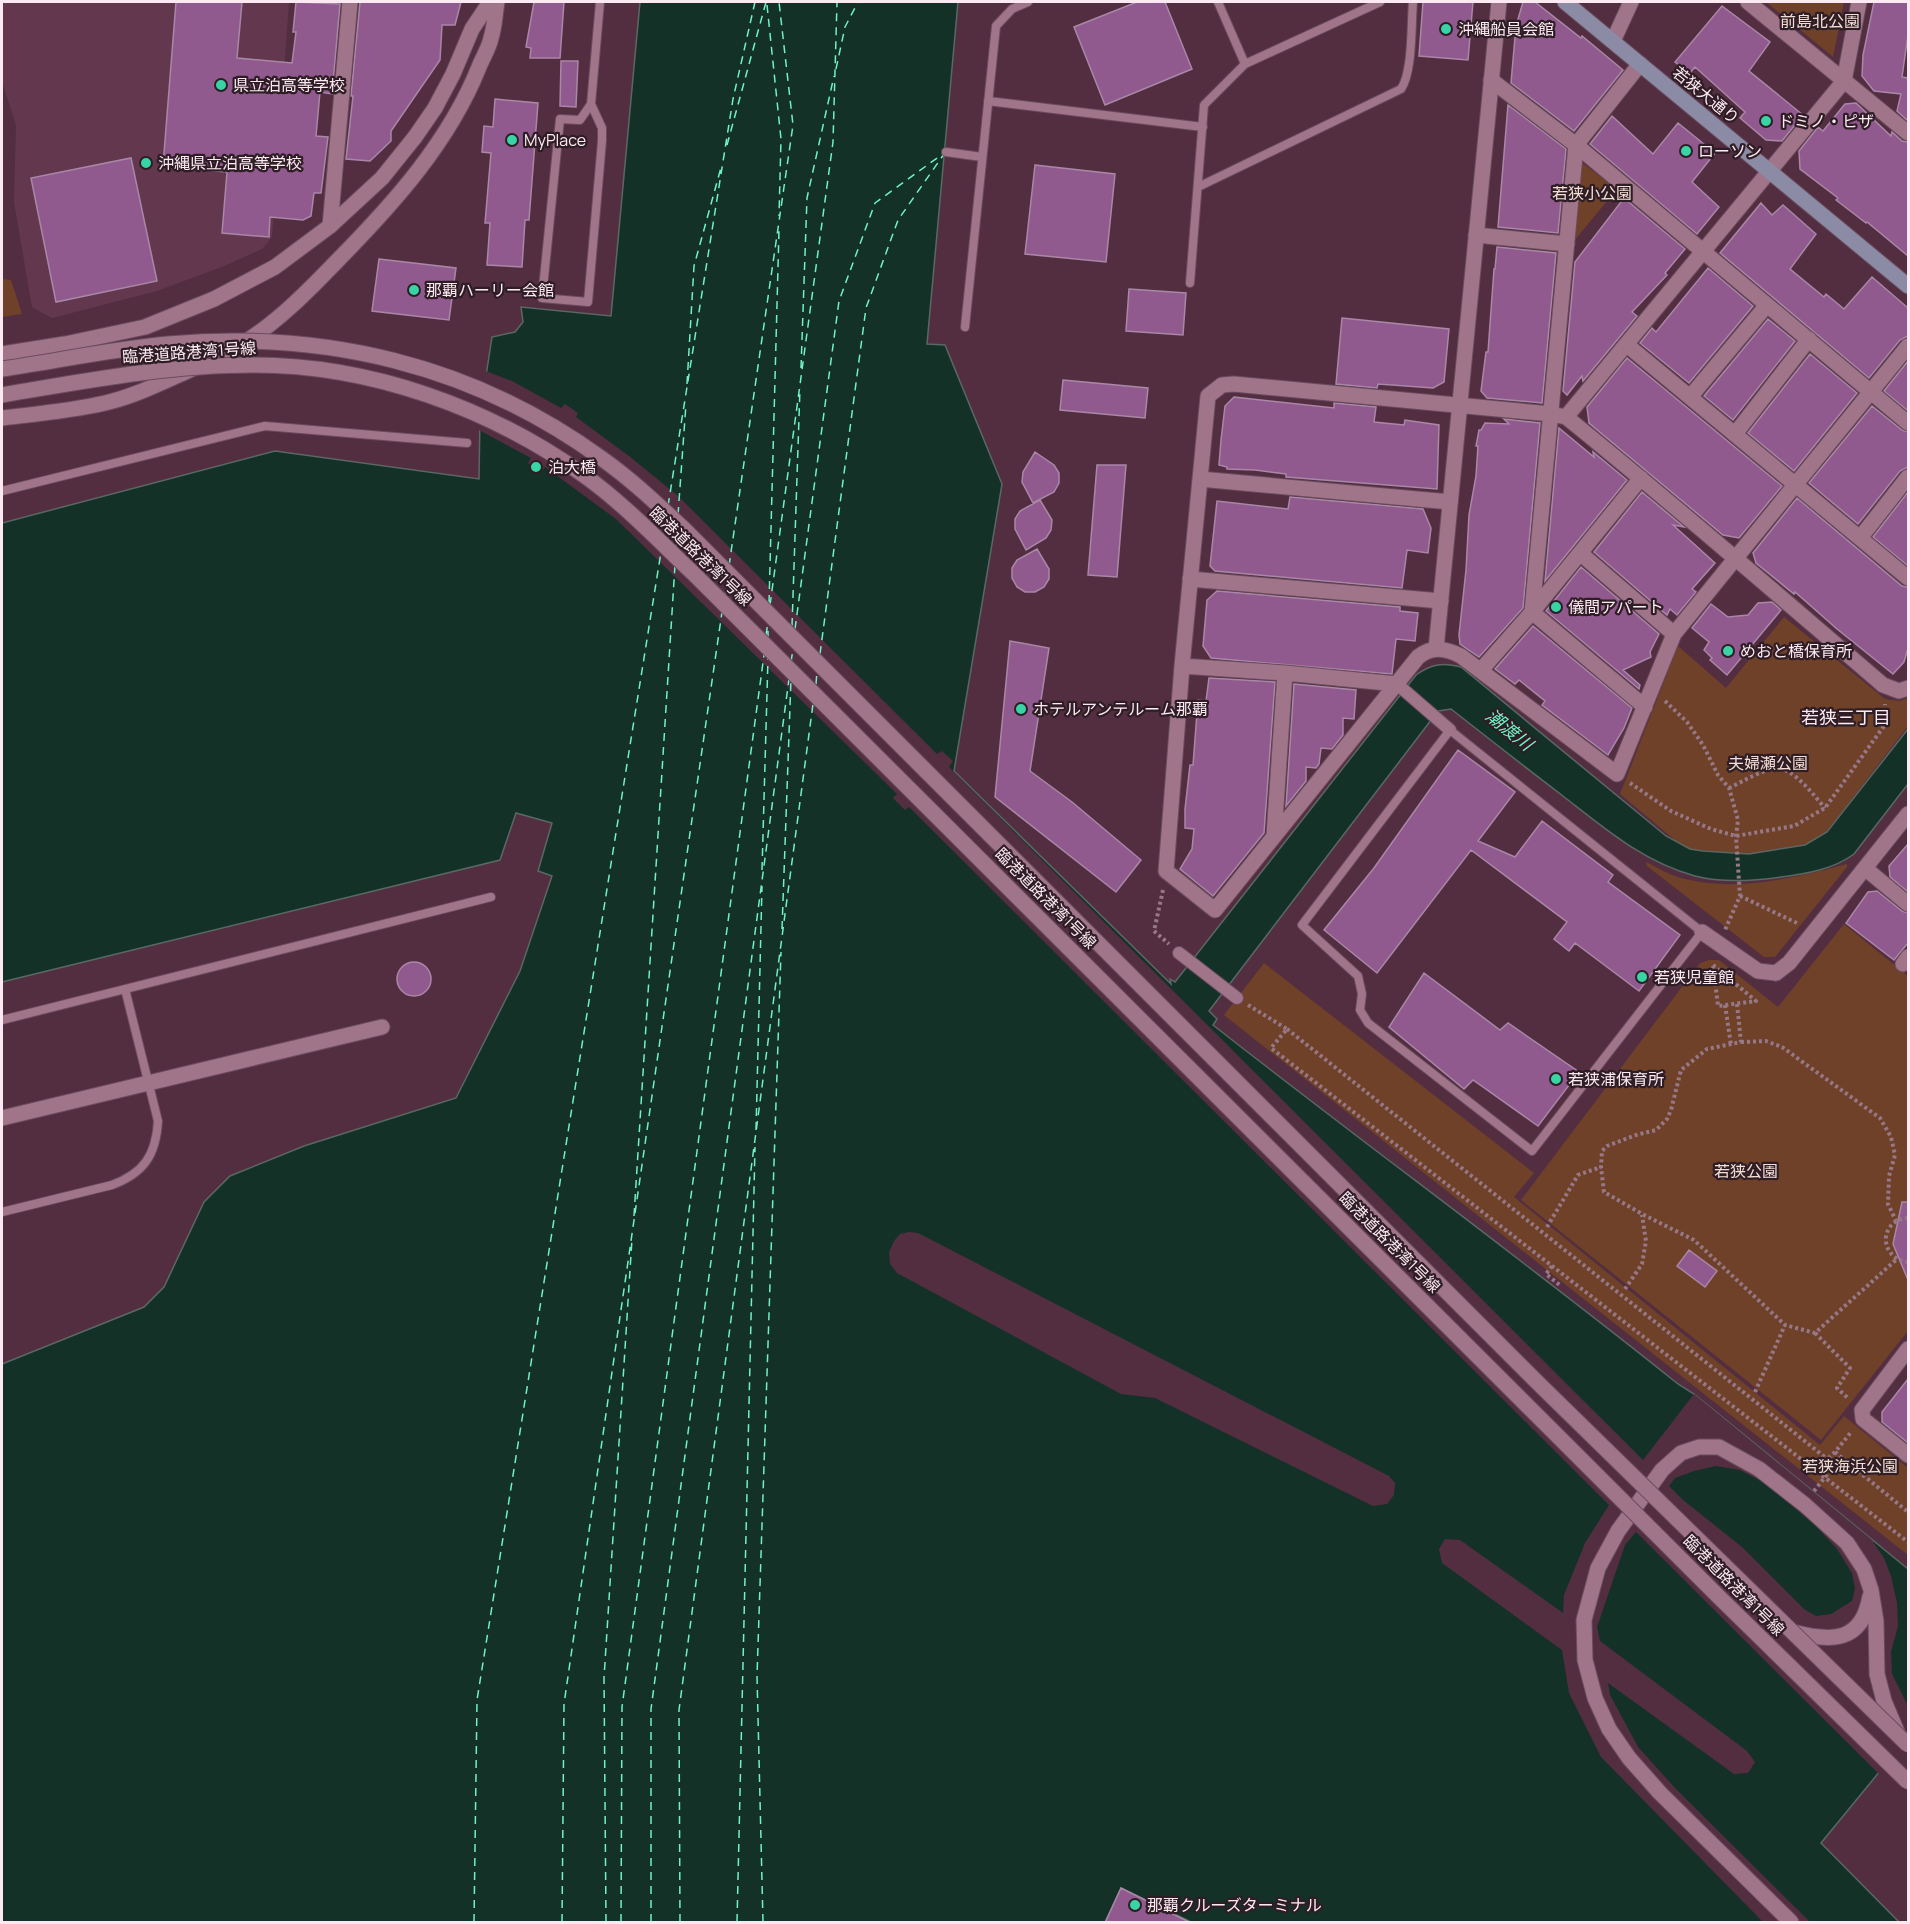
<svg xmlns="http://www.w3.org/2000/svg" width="1910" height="1924" viewBox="0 0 1910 1924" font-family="Manrope,'Noto Sans JP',sans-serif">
<rect width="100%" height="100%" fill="#532e41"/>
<path fill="#63384f" d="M2,2h287l-17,235 -10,12 -38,17 -67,25 -105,27 -20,-11 -18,-105 2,-77 -14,-43z"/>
<path fill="#6f4129" d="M1766,2h78l-11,55z
M1581,162l36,27 -43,52z
M2,279l9,1 11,34 -20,3z
M1784,617l101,82 15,2 8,-3v28l-84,109 -19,10 -56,9 -59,-5 -14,-8 -56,-47 58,-148 48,42z
M1646,862c12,6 25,14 39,17 54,13 109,-1 162,-15v3l-72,90h-11l-117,-91z
M1844,924l64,52v355l-87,109 -300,-240 179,-237 9,-3h10l59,47z
M1264,963l270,210 -20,24 306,248 24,-29 64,52v87l-684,-540z"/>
<path fill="#143127" stroke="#5a6864" stroke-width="1.5" d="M640,2h318l-31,342 18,1 57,139 -48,287 217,213 -1,-5 5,3 241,-307c15,-11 28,-13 45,-8l205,169 24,13 13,2 46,3 56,-9 22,-13 81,-103v55l-54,70c-20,15 -48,20 -73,23 -28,4 -59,6 -86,-1 -52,-14 -91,-48 -132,-80 -38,-29 -75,-58 -112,-87l-13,2 -229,300 8,8 -4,6c154,121 312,236 465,359l16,10 214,175v168l-87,106 78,79h-708l-70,-34 -16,34h-1103v-558l142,-57 20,-20 40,-85 26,-26 74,-30 152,-48 64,-127 32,-95 -14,-5 14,-48 -36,-10 -16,47 -498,122v-459l273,-72 204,28 1,-64 12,-78 23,-5 8,-10 -2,-15 90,9z"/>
<path fill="#532e41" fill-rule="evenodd" d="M483,370l29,11 49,27 4,-4 13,9 -2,4 53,39 48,39 260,259 5,-3 11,10 -4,6 694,693 51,-66 177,145 13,19 7,18 6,27 1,23 -7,26 1,22 16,32v36l-27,34 -245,-244 -11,13 -28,82 3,14 147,110 8,11 -7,11 -14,1 -126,-91 2,12 28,52 38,42 134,133h-47l-162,-165 -32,-64 -7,-43 -120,-87 -3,-14 6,-10 15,1 103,73 1,-18 21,-52 24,-38 -700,-698 -4,3 -12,-12 4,-4 -281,-275 -71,-52 -3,4 -14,-8 3,-5 -54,-29zM1716,1466l24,4 23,12 51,42 23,25 15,24 3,15 -3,13 -21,13 -15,2 -12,-7 -62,-62 -59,-47 -14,-14 6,-8 19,-7z
M909,1232l9,1 471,243 6,7 -1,12 -7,9 -14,2 -218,-108 -34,-4 -224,-121 -7,-9 -1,-12 5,-11 6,-7z"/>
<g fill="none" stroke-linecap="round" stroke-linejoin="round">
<path stroke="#71f1c5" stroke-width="1.5" stroke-dasharray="8 6" stroke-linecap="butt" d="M767,5l14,134 -2,77
M836,69l9,-42 13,-25
M727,145l39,-143
M801,368l6,-170 27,-122
M687,384l7,-118 28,-102
M668,506l65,-407 22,-97
M678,515l8,-111
M663,536l3,-13
M676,548l1,-16
M729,566l64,-441 -14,-123
M725,595l2,-13
M769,603l10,-373
M770,605l63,-463 4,-140
M792,626l8,-238
M795,629l44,-328 36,-98 69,-50
M766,635l2,-13
M768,639v-14
M820,654l46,-346 32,-88 46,-66
M791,662l2,-13
M816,684l1,-13
M762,870l6,-212
M782,929l9,-250
M756,1130l6,-244
M634,1216l41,-651
M474,1922l3,-222 184,-1148
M562,1922l2,-218 158,-1092
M606,1922l-2,-244 28,-439
M621,1922l1,-215 142,-1052
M651,1922v-213l138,-1030
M680,1922l-1,-212 134,-1006
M737,1922l18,-775
M763,1922l-6,-246 24,-724"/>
</g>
<path fill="#905a8e" stroke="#a987a7" stroke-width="1.5" d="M176,2h66l-5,56 55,5 4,-31h-3l3,-30 44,2 -8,90 -12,-2 -4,44 12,1 -7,56h-7l-3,23 -8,4 -33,-3 -1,20 -47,-4 5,-61 -64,-6z
M360,2h101l-6,23h-13l-2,35 -49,71v10l-21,20 -24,-2 7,-63h-2z
M534,2h30l-4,56h-30l1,-10 -5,-1z
M1137,2h28l27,67 -87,36 -31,-78z
M1423,2h50l-5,58 -49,-4z
M1523,2h12l46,36 1,-2 41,34 -49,61 -63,-48 5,-57z
M1874,2h34v33l-6,42 6,1v43l-11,-10 4,-17 -27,-3 -12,-15 1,-21z
M1722,6l48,36 -21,29 54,44 -21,26 -16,-1 -26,-22 5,-6 -50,-45 -5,6 -15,-11z
M561,61h17l-2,46 -16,-1z
M495,99l43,4 -9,117h-4l-3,47 -35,-2 3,-42h-5l6,-70 -9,-1 2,-26 9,1z
M1856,103l35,33 1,-4 10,9 6,1v114l-41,-34 -1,1 -30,-23 2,-2 -38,-29 -1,-18 19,-24 5,4 22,-27z
M1508,105l58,44 -8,84 -60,-6z
M1612,116l41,38 25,-31 37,30 -23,29 27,25 -22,27 -107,-90z
M131,158l26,123 -101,21 -25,-124z
M1035,165l80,9 -9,88 -81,-8z
M1624,198l61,51 -20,24 2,2 -35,37 5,4 -54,65 -1,-5 -15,19 -4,-4 12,-129z
M1761,203l11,12 11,-10 33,29 -26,35 34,28 2,-3 18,15 28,-32 36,31v28l-8,4 -31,38 -149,-125z
M1497,247l59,6 -14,150 -55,-5 -6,-7 5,-39h2l6,-83h1z
M379,259l77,9 -7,52 -77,-9z
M1708,268l45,38 -64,77 -49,-40 12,-15 4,4z
M1129,289l57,4 -3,42 -57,-4z
M1342,318l107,11 -5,53 -11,6 -55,-4 -1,4 -41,-4z
M1768,319l27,22 -62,79 -29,-24z
M1810,354l47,39 -63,78 -46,-38z
M1627,358l155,128 -43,52 -16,-3 -134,-112 -2,-16z
M1908,361v50l-24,-20z
M1063,380l85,8 -3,30 -85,-8z
M1234,397l100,11v-5l42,4 -2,15 30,3 1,-5 34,5 -2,64 -151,-12v-3l-31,-4 -28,-1v-2l-8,-2 2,-25 4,-34z
M1872,406l30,24 6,2v35l-8,4 -42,53 -49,-41z
M1504,419l36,4 -17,185 -44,49 -19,-13 -1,-9 7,-65 3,-55 7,-39 2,-30h-2l3,-16h2l4,-7 24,1z
M1559,428l35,29 -1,-5 34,28 -82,101z
M1035,452l19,13 5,8v10l-5,9 -21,11 -11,-21 1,-10z
M1097,465h29l-9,112 -29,-2z
M1642,492l42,35 -11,-2 42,38 -23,26 4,3 -19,23 -7,-6 -3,6 -73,-63z
M1908,492v74l-35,-29z
M1290,497l133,12 8,19 -3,25 -21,-3 -5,38 -187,-17 -5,-5 7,-65 71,8z
M1797,498l105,88 6,1v61l-4,14 -11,12 -56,-45 -42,-37 -1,2 -38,-31 -3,-10z
M1040,500l12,20 -1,10 -5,8 -20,12 -11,-21v-10l5,-8z
M1037,549l12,20v10l-5,8 -9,5h-10l-8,-5 -5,-9v-10l5,-8z
M1581,567l78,67 -9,18 1,5 -28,13 17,15 -1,4 -93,-78z
M1217,591l183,16v4l18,2 -3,28 -19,-2 -4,35 -181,-16 -8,-12 4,-46z
M1772,602l9,8 -54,65 -17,-15 2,-2 -8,-8 5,-8 -17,-14 19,-24 17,13 20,-2 10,-12z
M1533,626l99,82 -8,20 -16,27 -66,-50 3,-4 -26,-21 -4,4 -20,-15z
M1010,641l39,7 -19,123 42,31 69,58 -25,32 -121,-95z
M1209,678l66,4 -11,151 -51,63 -33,-27 12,-20 2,-20 -9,-1v-19l5,-44h3l5,-65 8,1z
M1294,684l62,6 -2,29 -11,-1v17l-11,14 -11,-1 -2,16 -3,4 -10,-1v14l-20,25z
M1458,750l57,42 -37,49 37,16 27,-36 71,54 -5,7 72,53 -41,56 -64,-48 -6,8 -15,-12 13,-17 -96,-72 -94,123 -53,-43 50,-62z
M1908,844v48l-18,-15 -1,-11z
M1877,891l25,20 6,2v30l-14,17 -48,-37 22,-31z
M397 979a17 17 0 1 1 34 0a17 17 0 1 1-34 0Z
M1424,973l76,57 8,-7 71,49 -41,54 -65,-46 -9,9 -75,-62z
M1902,1202h6v78l-15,-36z
M1689,1250l28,21 -12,16 -28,-21z
M1908,1379v64l-26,-21v-10z
M1121,1888l70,35h-86z"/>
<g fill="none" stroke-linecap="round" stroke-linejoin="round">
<defs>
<path id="service" d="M1218,2l27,62
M988,101l215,26
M591,104l11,24v13l-14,161 -46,-4 18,-179 20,1 11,-16 9,-102
M946,152l36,5
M1198,187l203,-98c12,-17 10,-66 12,-87
M1190,283l14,-178 41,-41 135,-62
M965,327l31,-301 16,-17 16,-7
M2,491l263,-65 202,17
M1450,730l252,202 -170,219 -164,-128 -8,-13 2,-16 -4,-18 -56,-51z
M2,1020l489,-123
M2,1212l110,-27c32,-12 44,-30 46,-64l-33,-132"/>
<path id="pedestrian" d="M1397,684l53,46
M1179,953l58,45"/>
<path id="minor" d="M1748,2l160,131
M1613,41l18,-39
M1640,64l-64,81 -44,467 113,95
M1491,80l85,65 332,278
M330,226l20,-224
M1476,235l91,9
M1627,345l281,233
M1908,346l-234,288 -57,140 -156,-118c-16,-8 -29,-10 -43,1l-203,253 -49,-39 16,-205 26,-270 14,-11 12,-1 317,30 15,3c108,87 212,178 317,268l16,6 9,-3
M1690,397l77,-92
M1566,417l278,-336 15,-79
M1735,434l74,-95
M1200,479l250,23
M1860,538l48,-61
M1580,553l94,81
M1190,579l251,22
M1182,666l103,7 112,11
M1481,670l51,-58 109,-134
M1274,836l11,-163
M1866,869l42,35
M1702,932l56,39 18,2
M1903,964l5,-7
M2,1118l380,-91
M1908,1349l-46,61 1,9 45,36"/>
<path id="tertiary" d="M2,354l63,-10 80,-17 69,-28 61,-32 55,-41 52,-48 33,-41 20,-29 18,-34 19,-45 18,-27
M2,418c34,-4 69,-7 103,-15 27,-6 51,-18 76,-29 21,-10 42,-18 61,-30 36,-22 67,-54 96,-84 56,-57 111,-118 141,-193 4,-10 10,-19 12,-29 4,-12 4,-25 6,-36
M1436,649l63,-647
M1776,973l13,-10 119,-149
M1793,1632c38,10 69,11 77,-36
M1791,1922l-131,-129 -31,-35 -20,-29 -14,-31 -10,-38 -1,-40 14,-52 20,-37 44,-61 19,-17 18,-6h20l40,22 46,36 42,38 17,26 7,21 5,31 1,53 7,27 14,33"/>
<path id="secondary" d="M1565,2l343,284"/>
</defs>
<use href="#service" stroke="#6a4c5d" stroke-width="10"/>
<use href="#pedestrian" stroke="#6a4c5d" stroke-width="14"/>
<use href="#minor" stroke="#6a4c5d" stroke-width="17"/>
<use href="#tertiary" stroke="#6a4c5d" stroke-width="17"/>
<use href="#secondary" stroke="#6a4c5d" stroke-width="17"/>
<path stroke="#967887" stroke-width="4" stroke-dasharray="3 3" stroke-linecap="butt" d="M1665,701l22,21 16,23 15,30 11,13 9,32 -2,16 4,60 -15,34
M1630,783l41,28 40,18 25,7 58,-10 31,-18 59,-82 1,-22
M1729,788c15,-7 33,-19 49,-19 16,-1 37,28 47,39
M1163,890l-9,41 15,13
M1740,896l59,28
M1713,965l43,36 -38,5z
M1737,1004l4,38 -34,7 -26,21 -10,40 -4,9 -11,11 -20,5 -29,11 -5,5 -1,16 3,25 38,22 52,26 91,85 30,8 82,-74
M1248,1005l39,24 -16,19 637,494
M1725,1005l6,40
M1287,1029l539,429
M1741,1042l25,-1 16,6 98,71 11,19 4,18 -6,21 -1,28 8,17
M1908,1218c-29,2 -30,40 0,44
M1547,1227l31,-52 23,-8
M1552,1266l-6,8 15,12
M1625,1289l17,-25 4,-23 -4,-26
M1815,1333l35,35 -13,20 12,11
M1755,1392l30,-67
M1835,1452l73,60
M1815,1470l20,-18 17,-21"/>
<use href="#service" stroke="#a0758a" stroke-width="8"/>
<use href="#pedestrian" stroke="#a0758a" stroke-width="12"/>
<use href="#minor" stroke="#a0758a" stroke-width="15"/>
<use href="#tertiary" stroke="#a0758a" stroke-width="15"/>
<use href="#secondary" stroke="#8c8ba5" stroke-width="15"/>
<defs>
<path id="tertiary-bridge" d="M2,369c55,-8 110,-20 166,-25 157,-14 305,21 433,114 30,21 56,46 83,71l853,853 371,363
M2,395c83,-14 167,-30 252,-30 117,0 236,43 331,111 39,28 73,64 108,97l1026,1024 189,185"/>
</defs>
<use href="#tertiary-bridge" stroke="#6a4c5d" stroke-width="17" stroke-linecap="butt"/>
<path stroke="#967887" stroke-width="4" stroke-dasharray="3 3" stroke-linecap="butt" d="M1814,1491l27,-34"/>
<use href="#tertiary-bridge" stroke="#a0758a" stroke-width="15"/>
</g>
<g fill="#38d4a6" stroke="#2e1d25" stroke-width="2">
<circle cx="1446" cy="29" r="6"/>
<circle cx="221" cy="85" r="6"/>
<circle cx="1766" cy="121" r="6"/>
<circle cx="512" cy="140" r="6"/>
<circle cx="1686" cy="151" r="6"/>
<circle cx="146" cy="163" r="6"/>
<circle cx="414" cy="290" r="6"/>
<circle cx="536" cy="467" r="6"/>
<circle cx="1556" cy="607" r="6"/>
<circle cx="1728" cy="651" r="6"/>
<circle cx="1021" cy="709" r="6"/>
<circle cx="1642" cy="977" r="6"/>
<circle cx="1556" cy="1079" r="6"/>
<circle cx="1135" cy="1905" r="6"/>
</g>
<g text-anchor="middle" stroke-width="4.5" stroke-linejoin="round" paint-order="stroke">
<g font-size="16" fill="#f2ded4" stroke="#2e1d25">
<text x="1820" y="27">前島北公園</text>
<text x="1592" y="199">若狭小公園</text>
<text x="1768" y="769">夫婦瀬公園</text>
<text x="1746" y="1177">若狭公園</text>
<text x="1850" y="1472">若狭海浜公園</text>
</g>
<g font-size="16" fill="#fce9f2" stroke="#2e1d25" text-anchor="start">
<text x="1458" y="35">沖縄船員会館</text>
<text x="233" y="91">県立泊高等学校</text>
<text x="1778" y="127">ドミノ・ピザ</text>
<text x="524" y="146">MyPlace</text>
<text x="1698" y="157">ローソン</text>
<text x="158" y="169">沖縄県立泊高等学校</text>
<text x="426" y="296">那覇ハーリー会館</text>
<text x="548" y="473">泊大橋</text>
<text x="1568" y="613">儀間アパート</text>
<text x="1740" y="657">めおと橋保育所</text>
<text x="1033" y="715">ホテルアンテルーム那覇</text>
<text x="1654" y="983">若狭児童館</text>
<text x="1568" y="1085">若狭浦保育所</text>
<text x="1147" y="1911">那覇クルーズターミナル</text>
</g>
<g font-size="16" fill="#fce9f2" stroke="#2e1d25">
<text transform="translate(1706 95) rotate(39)" y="6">若狭大通り</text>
<text transform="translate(189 352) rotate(-4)" y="6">臨港道路港湾1号線</text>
<text transform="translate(701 556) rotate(44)" y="6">臨港道路港湾1号線</text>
<text transform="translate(1046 898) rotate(45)" y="6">臨港道路港湾1号線</text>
<text transform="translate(1390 1242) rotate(45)" y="6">臨港道路港湾1号線</text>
<text transform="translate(1734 1585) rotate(45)" y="6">臨港道路港湾1号線</text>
</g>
<g font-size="18" fill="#fce9f2" stroke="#2e1d25">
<text x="1846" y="724">若狭三丁目</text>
</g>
<g font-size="18" font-style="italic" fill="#71f1c5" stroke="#2e1d25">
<text transform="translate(1509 730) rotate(39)" y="6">潮渡川</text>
</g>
</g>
<rect width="1910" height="1924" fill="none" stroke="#fce9f2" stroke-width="6"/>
</svg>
